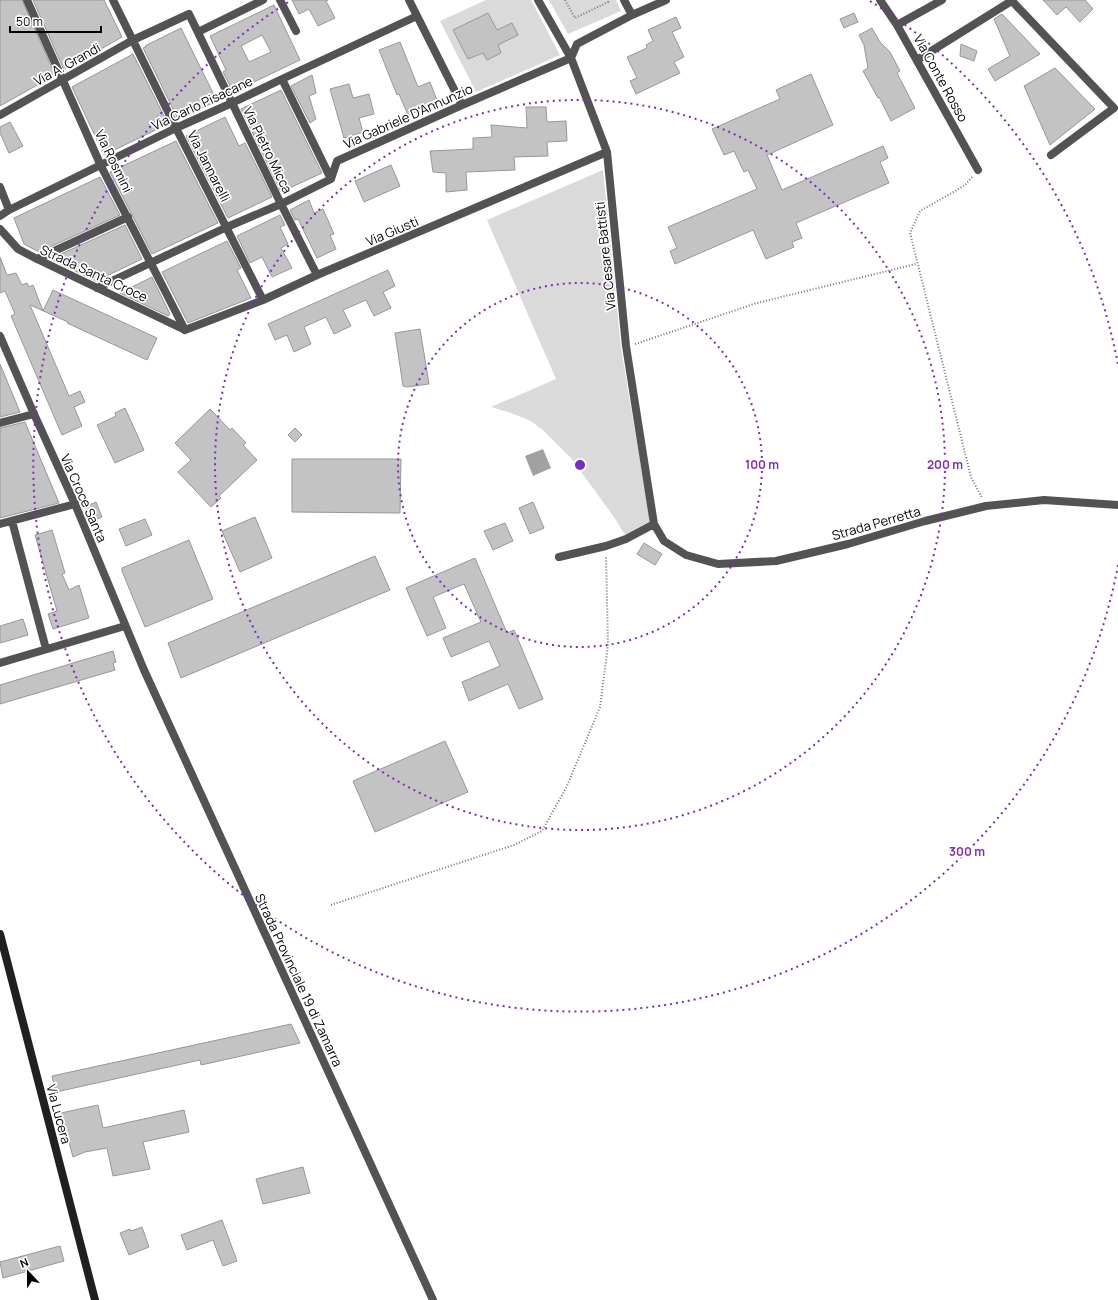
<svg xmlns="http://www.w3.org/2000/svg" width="1118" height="1300" viewBox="0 0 1118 1300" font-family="Manrope,sans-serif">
<rect width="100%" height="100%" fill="#fff"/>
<path fill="#dadada" d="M486,0h45l29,55 -84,37 -36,-71z
M549,0h67l5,11 -53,23z
M603,170l18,178 29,173 -25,14 -11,-18 -43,-59 -27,-27 -13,-10 -20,-8 -20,-6 65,-28 -69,-159z"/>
<path fill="#a1a1a1" d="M543,449l8,19 -18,8 -8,-20z"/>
<path fill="#c3c3c3" stroke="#979797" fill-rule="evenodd" d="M0,0h22l33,75 -55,31z
M33,0h71l18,37 -58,33z
M292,0h36l-2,1 9,17 -17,8 -9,-17 -10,5z
M1043,0h42l8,9 -13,13 -14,-15 -9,8z
M274,5l26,55 -67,32 -10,-20 3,-2 -16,-34zM262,35l9,17 -22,10 -8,-16z
M488,13l9,17 15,-7 6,12 -20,10 3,8 -14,7 -4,-7 -15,6 -15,-29z
M854,13l4,9 -14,6 -4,-9z
M1002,14l38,40 -45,27 -7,-12 22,-13 -16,-37z
M676,17l5,11 -9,4 12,25 -10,5 6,11 -44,21 -6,-13 7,-3 -10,-21 20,-9 -1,-3 7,-4 -5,-11z
M181,28l36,73 -39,18 -35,-71 3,-1 -1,-1z
M872,28l8,14 10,10 10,19 -3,2 18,35 -24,13 -12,-24 -1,1 -15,-27 5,-3 -4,-23 -5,-10z
M400,42l18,45 12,-5 8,21 -30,12 -9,-21 -2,1 -18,-45z
M961,44l16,7 -3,10 -14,-5z
M133,54l35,70 -64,31 -32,-68z
M1055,68l40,41 -45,36 -26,-59z
M811,74l22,51 -66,30 15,35 101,-44 5,12 -8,4 9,21 -93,40 6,15 -10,4 2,5 -28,12 -13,-29 -78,34 -5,-13 7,-3 -9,-21 89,-38 -9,-19 -4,2 -10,-21 -10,4 -12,-26 68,-30 -4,-9z
M312,75l4,18 -7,3 7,23 -6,4 -19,-37z
M349,84l4,14 16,-4 5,20 -15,4 4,14 -19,6 -14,-49z
M281,90l41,83 -41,19 -40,-83z
M526,107h20l1,15 19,-1 1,20 -20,1 1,14 -34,1 1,13 -49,2 1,18 -21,2v-19l-13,-1 -3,-21 43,-2v-11l19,-1 -1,-12 36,3z
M225,117l14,29 6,-3 27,54 -44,21 -42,-82z
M10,122l13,24 -14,7 -9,-20v-6z
M176,141l42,82 -66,31 -42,-82z
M391,165l9,21 -36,16 -9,-21z
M100,177l20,38 -81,37 -15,-8 -10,-26z
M309,200l5,13 9,-4 11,25 -4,1 6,14 -19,9 -19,-39 -3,1 -5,-10z
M280,215l5,10 -5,2 8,17 -7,4 11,20 -20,9 -10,-20 -12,6 -13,-27z
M125,225l17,34 -46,22 -44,-21 2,-1 -2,-1z
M227,241l14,27 -4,2 14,28 -63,25 -26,-51z
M0,257l7,18 9,-2 6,12 5,-2 2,4 4,-2 10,26 10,-21 104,48 -10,22 -80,-37 1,-1 -38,-17 39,91 11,-5 5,11 -11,5 8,19 -20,9 -51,-119 4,-2 -10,-23 -5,2z
M388,270l7,16 -12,6 8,16 -17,8 -8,-16 -23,10 8,16 -17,8 -8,-17 -22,10 7,17 -17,8 -7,-17 -12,5 -7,-16z
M152,277l18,37 -2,2 -48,-23z
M420,329l9,55 -22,3 -4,-1 -8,-53z
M0,364l20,48 -20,5z
M125,408l19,42 -29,13 -18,-38 19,-9 -1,-3z
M210,409l20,21 2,-2 14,15 -3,2 14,15 -38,36 2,2 -10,9 -33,-35 13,-12 -16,-17z
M25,422l34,81 -59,15v-90z
M295,428l7,7 -7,7 -7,-7z
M292,459h109l-1,54 -108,-1z
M96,502l6,15 -11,5 -6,-15z
M533,502l11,26 -14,6 -11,-26z
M255,517l17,41 -32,14 -18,-41z
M145,519l7,16 -26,11 -7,-17z
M505,523l8,18 -20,9 -9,-19z
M52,530l13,43 -3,1 7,16 10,-5 10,33 -36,11 -5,-15 9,-3 -22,-76z
M189,540l24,59 -68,28 -23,-56v-3z
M644,543l18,11 -7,11 -18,-11z
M375,556l15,34 -209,88 -13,-35z
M475,558l32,75 7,-3 29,69 -24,10 -11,-25 -39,17 -7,-19 38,-16 -11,-25 -38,16 -8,-19 38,-16 -17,-38 -31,13 13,31 -19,8 -21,-48z
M23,619l5,16 -28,8v-17z
M113,651l3,11 -3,1 2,7 -115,34v-19z
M445,741l23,51 -93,40 -22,-51z
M291,1024l9,19 -99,22 -1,-5 -144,32 -4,-16z
M98,1105l5,23 81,-18 5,22 -46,10 7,27 -37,7 -6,-28 -22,4 -12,5 -12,-44z
M303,1167l7,26 -47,11 -7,-25z
M222,1220l15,41 -14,5 -10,-26 -26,10 -6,-15z
M142,1227l7,20 -20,8 -9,-22 10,-4 1,2z
M60,1246l4,15 -61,17 -3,-16z"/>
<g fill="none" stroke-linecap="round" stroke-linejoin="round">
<path stroke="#757575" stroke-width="2" stroke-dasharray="1 2" stroke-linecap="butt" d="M565,0l10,18 33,-16 -1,-2
M972,177l-8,9 -44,25 -10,22 61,244 11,21
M635,344l122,-41 159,-39
M331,905l183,-60 28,-14 25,-45 33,-79 8,-62 -2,-89"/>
<path stroke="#535353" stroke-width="8" d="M27,0l74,166 84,164
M113,0l63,128 87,172
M280,0l16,31
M409,0l53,105
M538,0l33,58 36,94 19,194 28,178 10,17 22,14 32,9 58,-3 72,-17 77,-23 61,-15 58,-6 74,5
M624,0l8,15
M880,0l17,25 81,145
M1011,0l103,108 -63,47
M897,25l45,-25
M198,32l65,-32
M917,60l96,-60
M282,79l49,100
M0,115l133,-75 56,-26 92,190 36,71
M0,187l9,23
M0,216l9,-6 167,-82 56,-25 50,-24 135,-63
M0,229l18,20 19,10 148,71
M37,259l91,-42
M97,288l130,-61 54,-23 50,-25 6,-18 125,-56 109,-47 6,-14 55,-29 34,-15
M185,330l78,-30 54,-25 290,-123
M0,423l34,-9
M12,521l34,128
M0,524l75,-20
M559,557l47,-11 20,-7 28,-15
M0,663l125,-37"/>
<path stroke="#535353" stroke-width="8" d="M0,336l34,78 41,90 69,166 289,630"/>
<path stroke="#202020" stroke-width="8" d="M0,934l95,366"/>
</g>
<g fill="none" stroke="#7b2cbf" stroke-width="2" stroke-dasharray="2 4">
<circle cx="580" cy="465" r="182"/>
<circle cx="580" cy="465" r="365"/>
<path d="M1118 565A547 547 0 1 1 290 1M870 1A547 547 0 0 1 1118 365"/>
</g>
<g text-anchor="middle" stroke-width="3.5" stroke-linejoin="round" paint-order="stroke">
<g font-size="13" fill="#000" stroke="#fff">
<text transform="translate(67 64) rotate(-29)" y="5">Via A. Grandi</text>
<text transform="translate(941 78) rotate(61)" y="5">Via Conte Rosso</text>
<text transform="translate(202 103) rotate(-25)" y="5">Via Carlo Pisacane</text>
<text transform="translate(408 116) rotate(-24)" y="5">Via Gabriele D'Annunzio</text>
<text transform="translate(268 150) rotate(64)" y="5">Via Pietro Micca</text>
<text transform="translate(114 161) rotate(64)" y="5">Via Rosmini</text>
<text transform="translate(209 166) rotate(63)" y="5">Via Jannarelli</text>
<text transform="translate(392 231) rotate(-23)" y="5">Via Giusti</text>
<text transform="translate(605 256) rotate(-96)" y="5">Via Cesare Battisti</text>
<text transform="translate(94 273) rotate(25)" y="5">Strada Santa Croce</text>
<text transform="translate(84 498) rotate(66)" y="5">Via Croce Santa</text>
<text transform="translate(876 523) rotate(-16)" y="5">Strada Perretta</text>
<text transform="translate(299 980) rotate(65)" y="5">Strada Provinciale 19 di Zamarra</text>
<text transform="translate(59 1114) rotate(75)" y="5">Via Lucera</text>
</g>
</g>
<circle cx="580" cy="465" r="6" fill="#7b2cbf" stroke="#fff" stroke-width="2"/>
<g font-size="12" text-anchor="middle" font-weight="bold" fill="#7b2cbf" stroke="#fff" stroke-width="3.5" stroke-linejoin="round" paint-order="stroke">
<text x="762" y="469">100 m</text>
<text x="945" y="469">200 m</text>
<text x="967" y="856">300 m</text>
</g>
<g transform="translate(28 1272) rotate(338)" stroke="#ffffff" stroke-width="3" paint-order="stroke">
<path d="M0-3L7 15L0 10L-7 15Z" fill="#000000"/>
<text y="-6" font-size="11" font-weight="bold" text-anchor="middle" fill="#000000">N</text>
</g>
<path d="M10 26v6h91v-6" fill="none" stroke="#000000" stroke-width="2"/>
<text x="16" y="26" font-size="12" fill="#000000" stroke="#ffffff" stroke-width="3" paint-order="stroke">50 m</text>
</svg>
